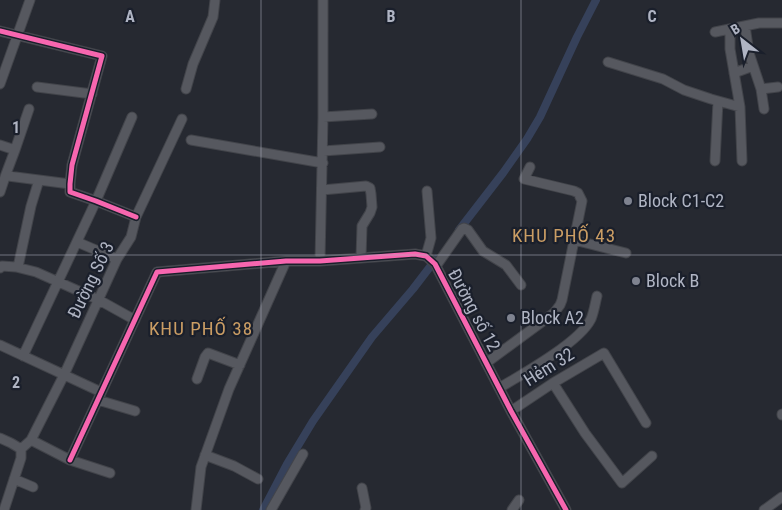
<svg xmlns="http://www.w3.org/2000/svg" width="782" height="510" viewBox="0 0 782 510" font-family="'Roboto Condensed',sans-serif">
<rect width="100%" height="100%" fill="#262931"/>
<g fill="none" stroke-linecap="round" stroke-linejoin="round">
<path stroke="#36415a" stroke-width="8" d="M459,230l44,-57 24,-34 13,-22 37,-80 19,-37
M263,510l24,-46 26,-43 59,-84 41,-48 23,-30"/>
<defs>
<path id="minor" d="M745,26l4,27 12,36 3,20
M730,29v20l10,58 2,54
M0,31l102,25 -30,109 -2,19v8l26,9 40,16
M715,32l44,-9h23
M608,62l55,17 21,11 27,9 29,8
M734,73l19,-7
M0,84l30,-84
M37,87l55,7
M186,89l7,-25 20,-47 2,-17
M761,89l17,-2
M323,117l49,-3
M191,140l132,23
M0,145l15,5 14,-41
M15,150l-9,24 2,2 62,8
M323,151l57,-4
M715,161l3,-60
M322,190l44,-4 4,2 1,6 1,13 -2,6 -8,13 -1,32
M0,192l6,-18
M574,240l52,13
M77,242l40,17
M426,256l5,-18 -4,-47
M320,261l3,-144v-117
M436,266l26,-37 2,-1 4,2 15,21 23,14 15,20
M18,267l13,-61 8,-26
M0,268l2,-2 14,1 20,5 63,28 36,20
M0,345l101,47
M23,356l73,-155 36,-84
M486,363l68,-50 6,-8 2,-5 20,-99 -4,-8 -4,-2 -50,-12 6,-12
M197,379l8,-22 3,-4 32,12
M553,383l32,50 37,50 30,-27
M499,388c24,-14 81,-46 92,-69 3,-7 4,-15 6,-23
M98,400l37,11
M511,411l42,-28 51,-30 42,70
M782,414v1
M0,438l11,5 10,6
M31,440l39,20 40,13
M21,449l10,-9 33,-65 53,-116 14,-22 5,-20 46,-98
M205,455l29,11 24,13
M70,460l87,-188 129,-11h34l95,-7 11,2 9,8 76,147 55,99
M14,479l19,8
M362,488l4,20 -1,2
M4,510l17,-52v-9
M196,510l5,-43 28,-78 57,-128
M271,510l32,-56
M512,510l7,-10
M764,510l18,-13"/>
</defs>
<use href="#minor" stroke="#42444a" stroke-width="11"/>
<use href="#minor" stroke="#56585f" stroke-width="9"/>
<defs>
<path id="cycleway" d="M0,31l102,25 -30,109 -2,19v8l26,9 40,16
M70,460l87,-188 129,-11h34l95,-7 11,2 9,8 76,147 55,99"/>
</defs>
<use href="#cycleway" stroke="#1a1f2b" stroke-width="8"/>
<use href="#cycleway" stroke="#f766af" stroke-width="5"/>
</g>
<path fill="none" stroke="#afb4c3" stroke-width="1" stroke-opacity="0.55" d="M261,0v510M521,0v510M0,255h782"/>
<g fill="#7f8390" stroke="#1a1f2b" stroke-width="2">
<circle cx="628" cy="201" r="5"/>
<circle cx="636" cy="281" r="5"/>
<circle cx="511" cy="318" r="5"/>
</g>
<g text-anchor="middle" stroke-width="4.5" stroke-linejoin="round" paint-order="stroke">
<g font-size="18" fill="#afb4c3" stroke="#1a1f2b" text-anchor="start">
<text x="638" y="207">Block C1-C2</text>
<text x="646" y="287">Block B</text>
<text x="521" y="324">Block A2</text>
</g>
<g font-size="18" fill="#afb4c3" stroke="#1a1f2b">
<text transform="translate(91 280) rotate(-64)" y="6">Đường Số 3</text>
<text transform="translate(474 310) rotate(62)" y="6">Đường số 12</text>
<text transform="translate(549 367) rotate(-32)" y="6">Hẻm 32</text>
</g>
<g font-size="19" letter-spacing="1" fill="#ca9d64" stroke="#1a1f2b">
<text x="564" y="242">KHU PHỐ 43</text>
<text x="201" y="335">KHU PHỐ 38</text>
</g>
</g>
<g font-size="16" text-anchor="middle" font-weight="bold" fill="#afb4c3" stroke="#1a1f2b" stroke-width="4.5" stroke-linejoin="round" paint-order="stroke">
<text x="130" y="22">A</text>
<text x="391" y="22">B</text>
<text x="652" y="22">C</text>
<text x="16" y="133">1</text>
<text x="16" y="388">2</text>
</g>
<g transform="translate(742 40) rotate(329)" stroke="#1a1f2b" stroke-width="4" paint-order="stroke">
<path d="M0-4L9 19L0 12L-9 19Z" fill="#afb4c3"/>
<text y="-8" font-size="14" font-weight="bold" text-anchor="middle" fill="#afb4c3">B</text>
</g>
</svg>
